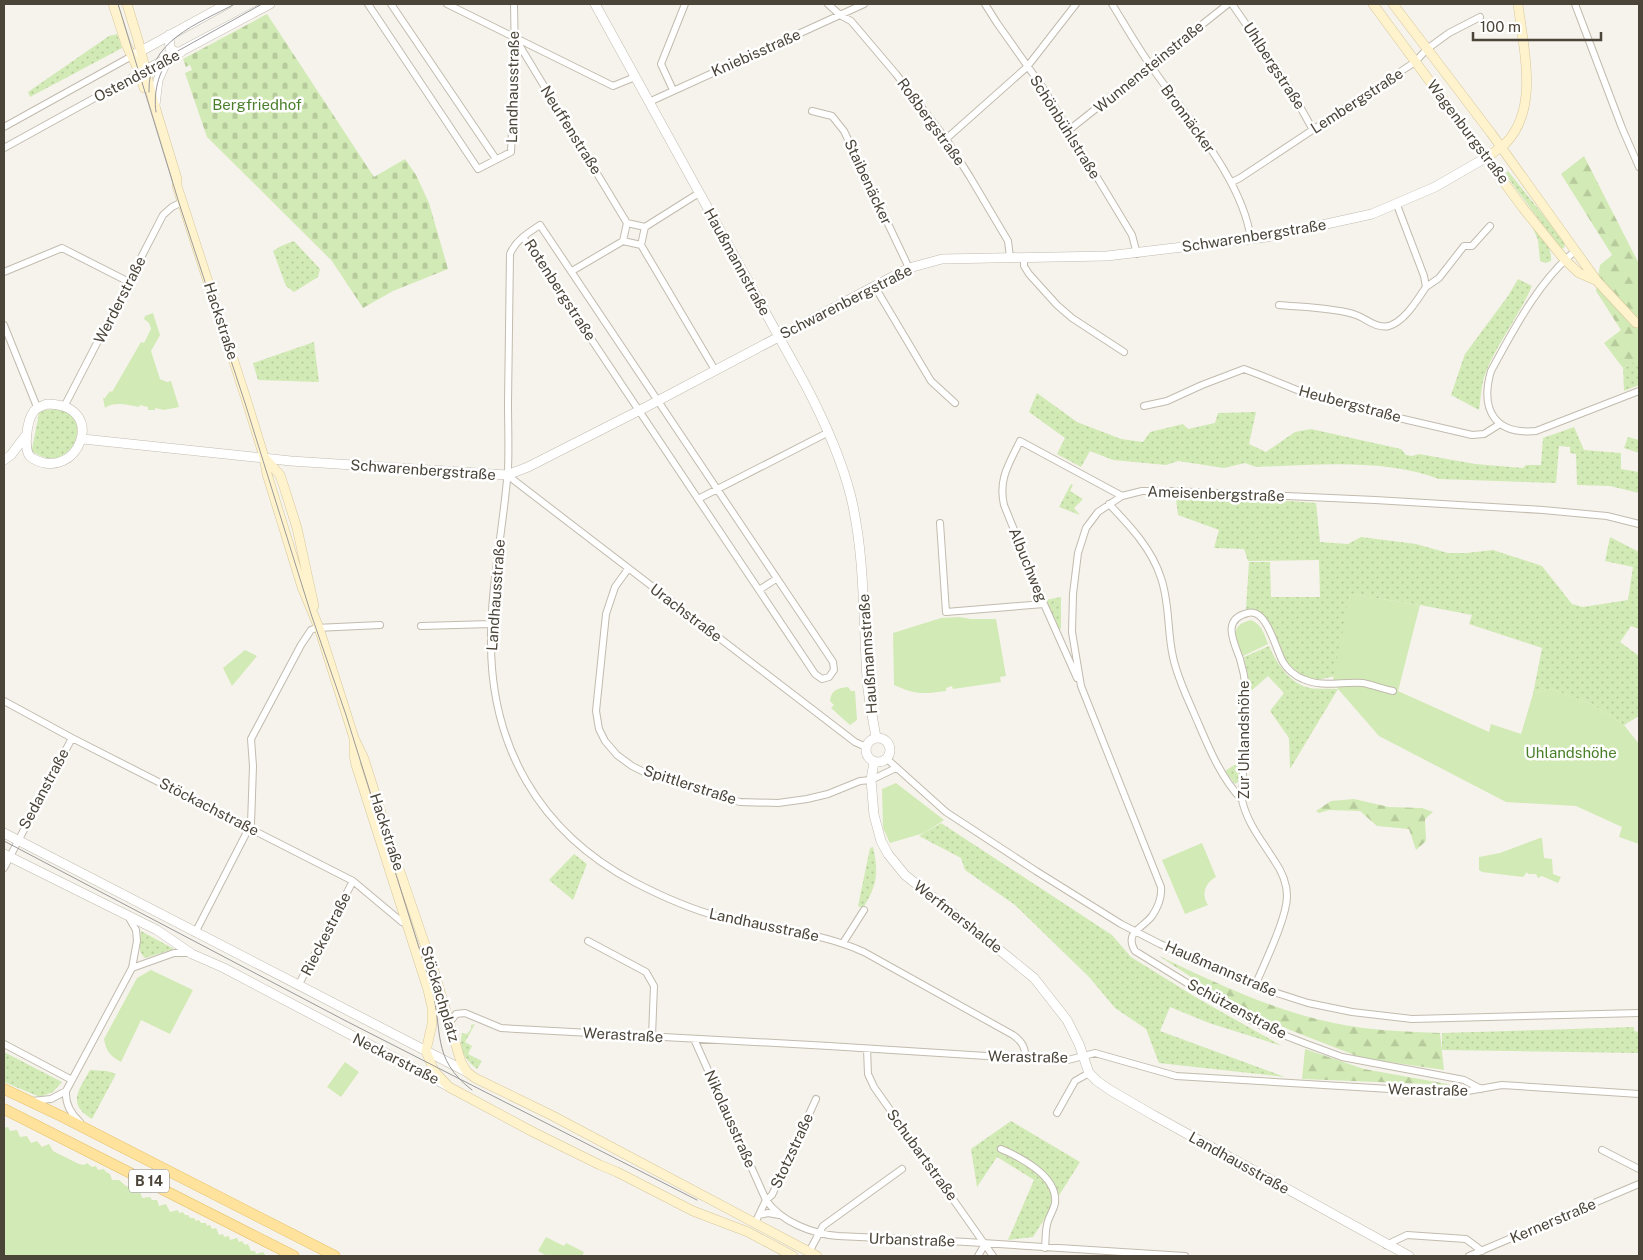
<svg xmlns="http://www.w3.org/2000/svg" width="1643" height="1260" viewBox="0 0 1643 1260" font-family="'Public Sans',sans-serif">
<defs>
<pattern id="grass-dots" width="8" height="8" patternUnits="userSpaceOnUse" patternTransform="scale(1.25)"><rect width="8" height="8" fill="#d2eab5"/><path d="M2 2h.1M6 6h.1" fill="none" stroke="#b6ca9c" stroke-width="1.8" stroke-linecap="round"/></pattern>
<pattern id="forest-firs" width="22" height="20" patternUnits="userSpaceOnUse" patternTransform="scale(1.25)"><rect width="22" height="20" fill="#d2eab5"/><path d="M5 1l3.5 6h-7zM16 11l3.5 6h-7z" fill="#b6ca9c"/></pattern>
<pattern id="cemetery-stones" width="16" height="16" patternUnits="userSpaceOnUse" patternTransform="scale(1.25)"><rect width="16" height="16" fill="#d2eab5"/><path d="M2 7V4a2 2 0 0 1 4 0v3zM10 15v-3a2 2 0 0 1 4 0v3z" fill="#b6ca9c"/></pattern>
</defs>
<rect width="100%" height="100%" fill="#f6f3ec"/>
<path fill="url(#grass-dots)" d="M117,34l5,14 -92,49 -2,-5 81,-56z
M1508,171l56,70 1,3 -1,4h-4l-55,-74z
M1532,226c8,10 21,21 19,35l-5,2 -6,-2 -2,-21z
M294,241l26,28 -2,8 -24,15 -8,-6 -13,-35 8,-5z
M1518,279l14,7c-13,30 -34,56 -46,86 -5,11 -5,26 -7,38l-28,-15 14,-41 43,-58z
M314,342l5,40 -61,-2 -5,-17z
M1639,359v26l-15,6 -1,-23z
M1037,393l40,29 44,17 22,3 7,-10 33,-8 5,5 27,-6 3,-10 38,-1 -7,32 17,8 29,-20 16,-3 90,20 5,6 6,1 7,-2 56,10 48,4 3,-3h15l2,-27 31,-11 10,23 37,3v16l18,3v21l-29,-7 -33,-1 -1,-31 -6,-1v-6l-11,-1 -3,37 -117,-4c-55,-21 -125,-14 -183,-12l-11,-4 -21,5 -46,-7 -12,4 -53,-5 -23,-9 -9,16 -24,-13 8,-16 -36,-26z
M54,409c3,0 8,0 11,1 23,11 12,43 -9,48 -8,2 -16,-2 -23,-6l-1,-3 7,-36 6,-3z
M1628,437l11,3v13l-15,-5z
M1071,484l2,1 -3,6 13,8 -9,9 6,7 -21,-8z
M1251,498l65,5 4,39 28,2 13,-7 55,7 32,9h19l26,-3 49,16 30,38 11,3 45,-7 5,-33 -28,-6 5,-24 29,15v77l-8,-3 -11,16 19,14v60l-15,9 -32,-21 -41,-15 -18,5 9,-46 -73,-24 3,-9 -52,-10 -70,-11 -15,82 -18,4 -16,-5 -15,-12 -17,-40 -7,-10 -16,-4 3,-47h21l1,35h49l-1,-37 -71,1 -4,-12 -30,-1 5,-18 -41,-15 -2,-16z
M1061,597v31l-2,2 -13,-30z
M1269,646c7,16 19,35 37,41 9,3 22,1 32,2l-48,80 -1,-31 -19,-27 14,-18 -16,-17 -17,15 -7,-34z
M1239,762l-1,20 -3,2 -10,-13z
M941,823l171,112 19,22 66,41 85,48 -73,-23 -39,-16 -10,24 125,46 -126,-14 -13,-34 -31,-21 -26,-31 -74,-72 -50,-35 -4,-12 -42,-22z
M873,847c6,25 4,39 -10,61l-5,-2 12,-58z
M574,854l13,10 -14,36 -24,-20z
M141,931l33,18 -29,9c-8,-6 -5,-18 -4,-27z
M475,1024l-10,18 7,4 -4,8 14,7 -5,8c-12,-9 -19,-20 -15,-36l5,1 4,-5v-4z
M1634,1027v4l5,1v21l-197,-3v-17z
M4,1052l58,30 -9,10 -13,5 -36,-15z
M90,1070l17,1 9,3 -24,45c-26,-15 -13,-29 -2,-49z
M1011,1121l69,41 -47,75 -25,3 26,-60 -37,-23 -20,30 -6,-38z"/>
<path fill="url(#forest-firs)" d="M1584,156l55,108v95l-16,9 -19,-25 17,-13 -25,-39 4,-26 12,-10 -51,-81z
M1354,799l35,8 33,1 11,4 -8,7 1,22 -10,9 -7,-21 -32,-3 -17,-15 -31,-1 -10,3 -3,-2 15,-10z
M1159,956c65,31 132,63 204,72 26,3 51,4 77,5l4,37 -82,-12 -72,-28 -56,-25z
M1305,1049l59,20 89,16 -151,-6z"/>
<path fill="url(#cemetery-stones)" d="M267,14l107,163 31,-18 11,16 13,28 19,66 -55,22 -30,17 -31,-47 -125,-124 -22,-64 7,-3 -2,-5 -4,2 -3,-8z"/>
<path fill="#d2eab5" d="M153,313l7,22 -9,16 9,28 7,3 4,-1 8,26 -15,3 -9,-2v2h-7v-3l-8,-2 -1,2c-11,-2 -25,-6 -34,1l-2,-10h2l5,-7 2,1 29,-50 3,1 7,-14 -2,-6 -5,-4 1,-3z
M1350,594l70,11 -22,86 91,41 2,-8 30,10 12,-40 18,-5 41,15 32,21 15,19v100l-20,-7 3,-10 -46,-21 -70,-4 -127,-66 -41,-47 -5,-9z
M959,617l12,2h25l10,57 -6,1 1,5 -48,7 -1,-3 -6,2v3c-23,3 -30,4 -52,-6l-1,-52 48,-15z
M1251,620c11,5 13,13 17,24l-25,12c-7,-16 -16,-30 8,-36z
M245,650l12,6 -25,30 -9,-18z
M848,687l3,4h4l2,29 -7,5 -19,-17 3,-3 -4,-4c1,-11 8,-13 18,-14z
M896,783l48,37 -20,13 -34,10 -7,-15 -1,-39z
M1540,838h2l2,20 8,1 1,15 8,3 -3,6 -16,-7 -4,2 -2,-4h-8l-1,-2 -4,5 -41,-5 -3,-2v-13l21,-4z
M1202,843l14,34c-11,6 -15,17 -8,28l-23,9 -23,-54z
M151,970l42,20 -23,44 -29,-14 -20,42c-11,-6 -15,-11 -17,-23l33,-61z
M345,1062l14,10 -18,25 -14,-10z
M8,1127l2,4 7,-1 3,7 7,-1 4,7 6,-2 5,6 7,-3 4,7 26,13 5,1 3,-2 5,4 4,-1 2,4 6,-1 2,3 4,2 2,6h7l7,6 14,5 2,7 8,-1 2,3h5l2,6 7,-2 4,8 8,-2 1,3 4,-1 2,3h3l2,3h4l2,3 3,-1 2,3h5l1,3 3,-1 2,4 4,-1 3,7 4,-1 1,3 5,-1 1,4 7,-2 2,4 3,-1 3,4 3,-1 3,7h4l1,3 7,-2 3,4h4h-266v-128z
M546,1237l18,9 2,-3 18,9 -2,4h-35l-9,-5z"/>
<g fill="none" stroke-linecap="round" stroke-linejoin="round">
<defs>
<path id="minor" d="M368,4l110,165 33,-17 4,-93 -1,-55
M391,4l105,155
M447,4l166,82 22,-9
M828,4l12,11 11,6 45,53 50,65 24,38 38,64 2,16
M985,4l12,19 46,65 89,147 5,19
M1112,4c13,21 26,44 41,65 34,49 90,111 98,171
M1232,4l56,81 25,45
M1575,4l47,124 17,39
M515,38l112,185
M673,90l-12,-26 24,-60
M649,102l215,-98
M812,111l20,5 12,15 65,137
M4,127l128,-71
M1069,130l159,-126
M946,139l81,-72 49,-63
M4,148l136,-75
M1232,182l8,-4 175,-116 12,-13 22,-16 31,-16
M627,223l18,4 -4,18 -18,-4z
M645,227l54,-34
M523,237l292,437 7,5 7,-2 5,-7 -1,-8 -293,-437c-12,8 -24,15 -30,29 -1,50 -1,99 -2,149 0,21 1,44 0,65 -4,57 -17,114 -17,171 -1,106 48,193 143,243 27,14 56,27 86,35 48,12 97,14 144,35l149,83c10,7 12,13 13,24
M641,245l74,125
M1575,251c-37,31 -61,78 -84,120 -11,38 3,64 45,60l103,-40
M1024,257v9l5,8 28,31 15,13 52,34
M572,271l51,-30
M4,272l58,-24 67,34
M875,287l56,94 24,22
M1426,287l13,-9 25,-32h8l18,-20
M1279,305c21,2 59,3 77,10 11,4 21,14 33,11 16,-5 28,-26 37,-39l-2,-11 -27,-71
M4,325l33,82
M65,405l98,-190 9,-8 10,-5
M1144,406l23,-5 35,-16 42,-16 16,6 47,19 36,11 129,30 12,-1 16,-10
M507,475l348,267 11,5
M698,499l131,-67
M1109,504c21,22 43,45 52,74 9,26 6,53 12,79 4,19 12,36 20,54 14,32 25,63 49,89
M940,523l6,89 98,-8
M628,569l-13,18 -9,27 -10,97 3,18 6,12 12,14 15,11 12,6 69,23 27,7 38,1 29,-4 21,-5 32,-13 11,-1 25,-12
M759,590l17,-11
M421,626l70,-2
M1077,678l-33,-74 -40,-99c-6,-26 5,-41 16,-64l102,55
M4,701l68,37 281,143 49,41 5,1
M887,759l59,53 90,59 85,53 39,20 95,42 53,17 44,9 60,7 227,-6
M4,868l68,-130
M195,933l56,-109 2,-58 -2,-27 50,-94 10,-15 5,-2 64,-3
M588,941l58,31 8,14 -2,50
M843,943l21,-33
M132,968l42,-15h14
M298,986l55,-105
M1255,986c9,-22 32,-68 32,-90 0,-12 -6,-26 -13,-36 -12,-19 -27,-37 -32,-60l4,-111c-1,-10 -3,-20 -6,-30 -6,-17 -19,-40 8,-46 19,-5 27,35 35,49 4,7 12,14 20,17 19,9 40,2 60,4 10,2 20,6 30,8
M449,1023l7,-9 9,-1 36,15 328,18 221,14h18l27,-7 81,23 280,17 46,-8 137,9
M694,1039l72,161c15,22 47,34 72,36l129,6 218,14
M4,1044l68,36
M867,1049l1,25 6,13 119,169
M1481,1089l-17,-9 -122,-23 -38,-14 -36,-14 -42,-22 -91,-56c-11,-19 7,-22 17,-35 6,-9 10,-19 9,-29l-80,-201 -9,-54 1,-38 5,-41 8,-25 12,-16 24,-16 20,-5h31l202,9 168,10 64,6 32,8
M32,1101l19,-2 15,-8
M1057,1113l18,-32 14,-8
M80,1122c-9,-8 -15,-17 -14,-31l66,-123 5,-27 -1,-11 -8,-14
M1001,1149c19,8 57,27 54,54 -1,6 -5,12 -7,18 -3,8 -2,18 -3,27
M1602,1150l37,19
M759,1215l9,-2 11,2
M755,1223l11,-23 6,-5 44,-96
M1386,1245l21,-10 59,4 16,12
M809,1252l14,-26 79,-57
M978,1256l7,-12
M1469,1256l170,-72"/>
<path id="tertiary" d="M595,4l210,380c19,36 36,73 46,113 14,59 12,121 16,181 1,20 6,40 9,60
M169,35l1,14 6,3h5
M132,56l95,-52
M140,73l130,-69
M155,105l3,-25 9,-20
M47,404c63,0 31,81 -15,54 -10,-6 -5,-38 2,-47 3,-4 8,-5 13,-7z
M83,439l208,22 216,14 21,-8 120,-61 261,-138 33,-9 165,-3 160,-19 105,-23 63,-27 52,-30
M4,460l7,-5 15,-20
M866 750a12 12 0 1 1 24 0a12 12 0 1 1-24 0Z
M874,762l-3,18 3,35 7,26 7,13 17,21 102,81 27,22 33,42 12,24 10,29 8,8 13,9 43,25 256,141
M4,833l463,239
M4,854l153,76 35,24 32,14 222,117"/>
<path id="secondary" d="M113,4l13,40 14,29 4,15
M127,4l11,36 15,60 24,79v7l70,216 17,55 3,17 35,113 17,41 35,110 10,21 34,107 36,105 27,91 6,10 8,6 78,38 264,140
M1373,4l150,204 33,41 9,11 14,13 16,7
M1393,4l98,129 106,148 39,42
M1487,157c6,-4 13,-9 19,-14 34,-36 17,-96 12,-139
M264,457l16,18 5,15 12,38 17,78
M354,739v16l2,10 72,225 4,17v17l-6,27 8,20 15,16 86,46 65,32 17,7 76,39 55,21 45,24"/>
<path id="primary" d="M4,1089l57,27 274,140
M4,1109l290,147"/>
</defs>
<use href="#minor" stroke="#c2bbae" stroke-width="8"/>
<use href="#tertiary" stroke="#c2bbae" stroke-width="10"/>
<use href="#secondary" stroke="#d6c79b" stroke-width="10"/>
<use href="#primary" stroke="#e6c16a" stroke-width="11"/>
<use href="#minor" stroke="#fff" stroke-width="6"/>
<use href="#tertiary" stroke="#fff" stroke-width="9"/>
<use href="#secondary" stroke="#fff3cd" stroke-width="9"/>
<use href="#primary" stroke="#ffe39c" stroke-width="10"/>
<path stroke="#9a9a9a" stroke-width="1" d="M118,4l61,199 66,200 66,211 35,101 85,271c13,44 -1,72 41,104
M149,92c-2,-51 48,-68 86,-88
M156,112c-3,-21 3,-45 20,-60l86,-48
M4,841l342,180 351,179"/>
</g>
<g text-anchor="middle" stroke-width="5" stroke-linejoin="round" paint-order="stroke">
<rect fill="#fff" stroke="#817c74" stroke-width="1" x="129" y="1169.5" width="40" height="23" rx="4"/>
<g font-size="14" font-weight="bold" fill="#4b4439">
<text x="149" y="1186">B 14</text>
</g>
<g font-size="15" fill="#4b4439" stroke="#fff">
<text transform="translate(756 53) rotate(-24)" y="5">Kniebisstraße</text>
<text transform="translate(1274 66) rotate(57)" y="5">Uhlbergstraße</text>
<text transform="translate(1149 67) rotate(-39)" y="5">Wunnensteinstraße</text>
<text transform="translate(137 76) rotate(-28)" y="5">Ostendstraße</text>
<text transform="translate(513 87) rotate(-89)" y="5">Landhausstraße</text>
<text transform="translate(1357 101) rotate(-33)" y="5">Lembergstraße</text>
<text transform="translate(1188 119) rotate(54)" y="5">Bronnäcker</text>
<text transform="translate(931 122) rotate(54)" y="5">Roßbergstraße</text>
<text transform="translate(1065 127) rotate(58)" y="5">Schönbühlstraße</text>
<text transform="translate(571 130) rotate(58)" y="5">Neuffenstraße</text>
<text transform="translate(1468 132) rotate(53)" y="5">Wagenburgstraße</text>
<text transform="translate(868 182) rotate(65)" y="5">Staibenäcker</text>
<text transform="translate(1254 236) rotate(-9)" y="5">Schwarenbergstraße</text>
<text transform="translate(737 262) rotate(61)" y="5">Haußmannstraße</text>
<text transform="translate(560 290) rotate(57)" y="5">Rotenbergstraße</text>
<text transform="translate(120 300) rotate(-63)" y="5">Werderstraße</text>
<text transform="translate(846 302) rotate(-27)" y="5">Schwarenbergstraße</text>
<text transform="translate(221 321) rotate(72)" y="5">Hackstraße</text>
<text transform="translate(1350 404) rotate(15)" y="5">Heubergstraße</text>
<text transform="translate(423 470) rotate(4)" y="5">Schwarenbergstraße</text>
<text transform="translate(1216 494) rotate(2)" y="5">Ameisenbergstraße</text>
<text transform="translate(1028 565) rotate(68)" y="5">Albuchweg</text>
<text transform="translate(496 595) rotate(-86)" y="5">Landhausstraße</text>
<text transform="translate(686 613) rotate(37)" y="5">Urachstraße</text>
<text transform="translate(868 654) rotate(-94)" y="5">Haußmannstraße</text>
<text transform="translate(1244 740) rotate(-90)" y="5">Zur Uhlandshöhe</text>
<text transform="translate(690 785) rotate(18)" y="5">Spittlerstraße</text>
<text transform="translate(44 789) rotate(-62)" y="5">Sedanstraße</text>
<text transform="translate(209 807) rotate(27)" y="5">Stöckachstraße</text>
<text transform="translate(387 832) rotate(72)" y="5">Hackstraße</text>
<text transform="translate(958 917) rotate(38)" y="5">Werfmershalde</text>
<text transform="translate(764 925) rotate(12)" y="5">Landhausstraße</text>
<text transform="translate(326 934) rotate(-63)" y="5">Rieckestraße</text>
<text transform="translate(1221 969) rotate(23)" y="5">Haußmannstraße</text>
<text transform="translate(440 994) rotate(73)" y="5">Stöckachplatz</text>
<text transform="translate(1237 1009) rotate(28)" y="5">Schützenstraße</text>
<text transform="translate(623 1035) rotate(3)" y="5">Werastraße</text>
<text transform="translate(1028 1057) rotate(1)" y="5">Werastraße</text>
<text transform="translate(396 1059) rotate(27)" y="5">Neckarstraße</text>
<text transform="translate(1428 1090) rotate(1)" y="5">Werastraße</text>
<text transform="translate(730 1119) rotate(66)" y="5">Nikolausstraße</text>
<text transform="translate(792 1151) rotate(-65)" y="5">Stotzstraße</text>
<text transform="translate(922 1155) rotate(54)" y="5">Schubartstraße</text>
<text transform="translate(1239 1163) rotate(29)" y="5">Landhausstraße</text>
<text transform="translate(1553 1221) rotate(-23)" y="5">Kernerstraße</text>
<text transform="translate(912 1240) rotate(2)" y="5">Urbanstraße</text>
</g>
<g font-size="15" fill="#4a7f2a" stroke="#fff">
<text x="257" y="110">Bergfriedhof</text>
<text x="1571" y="758">Uhlandshöhe</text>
</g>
</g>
<rect width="1643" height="1260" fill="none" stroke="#4b4439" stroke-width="10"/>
<path d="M1473 32v8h128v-8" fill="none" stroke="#4b4439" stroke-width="2.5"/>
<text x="1480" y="32" font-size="15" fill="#4b4439" stroke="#ffffff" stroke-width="4" paint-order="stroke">100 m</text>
</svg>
